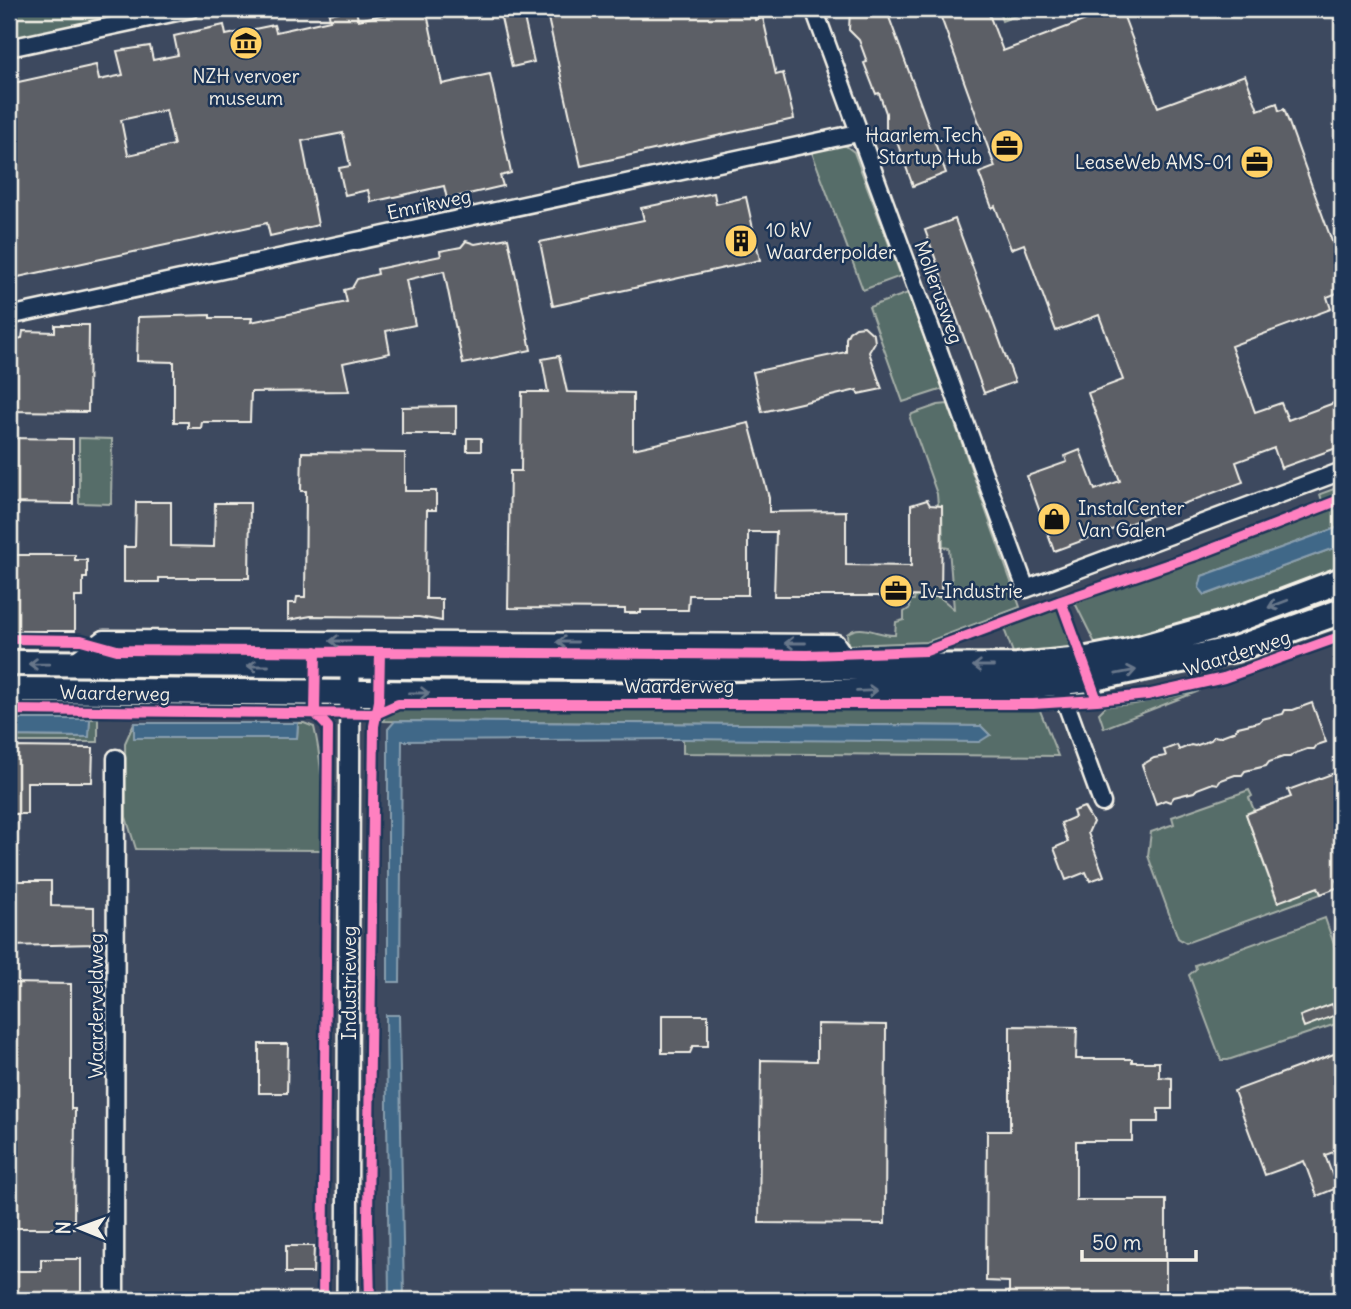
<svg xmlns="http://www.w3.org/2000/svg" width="1351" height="1309" viewBox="0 0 1351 1309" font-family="Delius,sans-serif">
<rect width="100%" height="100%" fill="#30415c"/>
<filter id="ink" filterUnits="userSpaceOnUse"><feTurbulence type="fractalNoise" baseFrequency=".0143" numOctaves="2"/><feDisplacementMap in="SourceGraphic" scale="14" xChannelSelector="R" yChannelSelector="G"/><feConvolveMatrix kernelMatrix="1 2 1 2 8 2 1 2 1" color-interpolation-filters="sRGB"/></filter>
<g filter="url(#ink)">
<path fill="#3d4a5f" d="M9,9h1333v1291h-1333z"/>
<path fill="#576d69" stroke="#a6afa8" stroke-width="2" d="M9,9h138l-138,31z
M998,9h36l-32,12z
M836,144l10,2 8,6 47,124 -38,14 -52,-140z
M908,293l35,96 -40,13 -34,-95z
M948,404l72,203 -93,35 -79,3 -1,-11c14,-12 31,2 48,1l1,-13 8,-2v-8l6,-4 -1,-8h5l1,-4 21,-2 18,15 -5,-61 -6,-1 -1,-41h-4l-1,-12 -27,-76 2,-4 26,-9z
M79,438l33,1 -1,65 -32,-1z
M1342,486v40l-140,50 4,19 136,-50v25l-173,60 -73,15 -21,-42 250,-92 -5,-17z
M1057,607l15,44 -57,7 -12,-32z
M1199,691l-95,37 -5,-15 7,-7 29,-2z
M801,705l238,3 19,48 -375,-3v-14l307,-4 -9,-9 -598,-5c5,-12 11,-14 24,-15z
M90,719h8v23h-89v-6l79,1z
M134,723v15h163l1,-15h6l10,4c10,41 8,82 8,123l-186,-1 -10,-32 -1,-74z
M1249,790l3,6 -3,2 5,12 -8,4 31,87 41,-14 3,7 -135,49 -8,-5 -30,-82 3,-24 23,-8 -2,-7z
M1325,918l17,50v54l-114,38h-7l-32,-85 7,-6 -1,-4z"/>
<path fill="#406788" stroke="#889eae" stroke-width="2" d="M1342,526v19l-137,50 -6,-7 3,-12z
M9,719h81l-1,18 -80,-1z
M395,721l586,5 9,9 -11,7 -296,-3 -281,2 -2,241h-12v-253z
M134,723h164l-1,15h-163z
M386,1015h13l5,285h-15z"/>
<path fill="#5c5e66" stroke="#f4f1e8" stroke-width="2" fill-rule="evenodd" d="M353,9h3l2,11 52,-11h16l16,75 48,-10 21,99 -11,3 3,10 -56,13 -3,-13 -73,16 -3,-12 -23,5 -6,-27 11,-2 -7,-33 -41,8 16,84 -48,11 -3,-13 -258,56v-195l87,-19 3,15 24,-5 -6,-24 33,-5 3,14 25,-5 -4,-19 50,-11 2,10 48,-10 2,7 54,-12 -1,-6zM166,110l8,35 -46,10 -7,-35z
M499,9h23l12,53 -22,5z
M546,9h207l2,11 8,-2 13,57 7,-2 11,46 -213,47z
M850,9h36l60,164 -33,13 -16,-44 -11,-11v-18l-7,-20 -3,1 -12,-31 3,-1 -8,-22 -10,-10z
M938,9h49l16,42 112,-42h6l37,98 87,-32 13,35 19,-7 2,8 5,-2 58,160v22l-15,6 4,12 -100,37 24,66 26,-9 7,17 54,-20v46l-61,22 -7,-20 -38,14 7,20 -189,69 -27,-75 40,-14 -2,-6 15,-6 15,40 25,-9 -32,-88 35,-13 -24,-65 -43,16 -32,-87 -13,5 -16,-43 -3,2 -13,-35 16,-6z
M714,193l2,11 30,-7 14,63 -207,46 -13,-64 104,-22 -3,-12z
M955,219l60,163 -31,11 -59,-163z
M508,238l23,112 -68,14 -19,-93 -38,9 9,45 -29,6 4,22 -47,10 6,28 -98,1 -1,30h-48l-1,6h-13v-6h-14v-60l-37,-1 1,-44 72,-2v3h42l-1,4 96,-20 -3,-12 8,-2 5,-9 21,-5 -1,-5 64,-13 -1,-5 21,-4 5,-6 9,3z
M55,325h34l-1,87 -79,-1v-70l13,-3 1,-7 32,1z
M864,326l10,9 1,7 -6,10 13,37 -24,5 -1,-4 -95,22 -9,-40 93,-20v-14l3,-6 7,-5z
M559,356l8,36 66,1v56l116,-26 20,75v14l77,-1v54l65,1v-61l16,-5 3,5 12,1 -1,91 -36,-1 -17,3 -10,-3h-104l2,-64h-28v63h-59l-1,15h-47v3h-16v-4l-117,-1 2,-137h11l1,-79h26l-6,-33z
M456,406v28h-54v-27z
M9,438l64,1v65l-64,-1z
M467,438h14v13h-14z
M302,452l103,1v38h31v19h-9l-1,89h16v22l-23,-4 -108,-1 -23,4v-17h8l1,-6h8l1,-106h-5z
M136,502h35v44l43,1 1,-44h35l-1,75h-90v4h-35v-35h11z
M9,555h66v5h12v18h-4v19h-8v34h-66z
M1312,703l14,39 -9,3 -3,4h-7l-14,5 -3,3h-7l-14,5 -3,4 -21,5 -3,4h-7l-14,5 -3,4 -5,-1 -16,6 -3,3 -20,5 -4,5 -5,-2 -9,4 -14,-39 12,-7 12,-2 -2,-6 13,-5 2,5 12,-5 4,1 16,-6 3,-4 5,1 16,-6 3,-4 21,-5 3,-3 21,-5 2,-4h8z
M9,747l84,1 -1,34h-65v32h-18z
M1337,772l5,15v91l-6,2 3,7 -18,7 -3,-7 -40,15 -32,-88 45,-17 -3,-7z
M1084,807l9,15 -5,11 16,43 -14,5 -4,-9 -20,8 -12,-32 14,-6 -7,-19 14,-6 -2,-6z
M9,881h42v25l43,1v37l-85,2z
M9,983l62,1v125h4l-1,119h-65z
M1332,1004l4,11 -32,12 -4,-11z
M662,1015h46v31h-15l-3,7h-28z
M817,1024l69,1 -1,199 -126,-1 2,-163 56,1z
M1010,1026l67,1 -1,32h56v3h27v15l13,1v31h-14v13h-26v19h-56v59h90v100h-157v-18l-23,-1 1,-150h23z
M259,1044h29l-1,49h-28z
M1342,1051v98l-17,6 12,33 -20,8 -13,-35 -39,14 -31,-84z
M286,1246h28l-1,27h-27z
M41,1259h40v41h-72v-29h32z"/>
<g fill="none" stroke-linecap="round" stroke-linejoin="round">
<defs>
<path id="minor" d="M814,9l212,580 316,-118
M9,48l182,-39
M9,316l849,-183
M72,663l32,-24 732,4 7,10 5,14
M1056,676l46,127
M115,1300l1,-542"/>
<path id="tertiary" d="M347,1300l3,-622"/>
<path id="primary" d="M9,663l692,5 316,-2 65,-6 47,-9 99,-28 114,-43
M9,690l699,6 316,-10 65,-7 146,-30 107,-38"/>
</defs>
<use href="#minor" stroke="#f4f1e8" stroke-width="21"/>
<use href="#tertiary" stroke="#f4f1e8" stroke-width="24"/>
<use href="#primary" stroke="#f4f1e8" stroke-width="30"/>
<use href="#minor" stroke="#1d3557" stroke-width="16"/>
<use href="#tertiary" stroke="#1d3557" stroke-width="19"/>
<use href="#primary" stroke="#1d3557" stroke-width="24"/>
<defs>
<path id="cycleway" d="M1061,601l138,-47 143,-55
M9,639l72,1 36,10 690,5 119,-4 135,-50 36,99
M316,651l-1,62 13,14 -5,573
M9,710l367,4 22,-10h635l64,-4 50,-5 77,-17 118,-42
M370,1300l-2,-81 6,-493 5,-25 1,-49"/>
</defs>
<use href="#cycleway" stroke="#1d3557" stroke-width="15"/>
<use href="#cycleway" stroke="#ff80c0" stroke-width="10"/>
</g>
<defs><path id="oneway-shaft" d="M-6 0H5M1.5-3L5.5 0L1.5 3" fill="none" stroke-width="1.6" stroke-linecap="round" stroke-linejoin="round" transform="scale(1.75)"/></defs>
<g stroke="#68778a">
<use href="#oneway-shaft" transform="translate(1278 604) rotate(159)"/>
<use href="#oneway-shaft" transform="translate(340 641) rotate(-180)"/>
<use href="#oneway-shaft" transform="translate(567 642) rotate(-180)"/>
<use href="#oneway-shaft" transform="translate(795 643) rotate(-180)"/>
<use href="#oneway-shaft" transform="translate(39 664) rotate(-179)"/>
<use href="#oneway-shaft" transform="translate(258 666) rotate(-180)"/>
<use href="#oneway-shaft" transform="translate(983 666) rotate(180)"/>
<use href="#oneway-shaft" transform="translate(1126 672) rotate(-11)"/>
<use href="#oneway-shaft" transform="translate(867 691) rotate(-2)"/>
<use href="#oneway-shaft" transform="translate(419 693)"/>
</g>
</g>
<defs>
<symbol id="museum-disc" viewBox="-11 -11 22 22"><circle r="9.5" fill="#ffd166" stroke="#1d3557"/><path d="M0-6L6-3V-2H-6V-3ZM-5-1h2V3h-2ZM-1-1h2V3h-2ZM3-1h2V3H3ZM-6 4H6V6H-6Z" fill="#111"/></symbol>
<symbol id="office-disc" viewBox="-11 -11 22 22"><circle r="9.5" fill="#ffd166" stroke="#1d3557"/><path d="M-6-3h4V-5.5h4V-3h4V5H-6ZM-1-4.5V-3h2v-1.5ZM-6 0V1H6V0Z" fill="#111"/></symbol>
<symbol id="building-disc" viewBox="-11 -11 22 22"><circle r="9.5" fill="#ffd166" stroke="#1d3557"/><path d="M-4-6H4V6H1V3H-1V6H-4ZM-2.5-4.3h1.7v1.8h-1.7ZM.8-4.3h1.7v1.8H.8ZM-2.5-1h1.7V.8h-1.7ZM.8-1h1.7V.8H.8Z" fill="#111"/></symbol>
<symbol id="shop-disc" viewBox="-11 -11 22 22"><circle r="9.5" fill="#ffd166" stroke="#1d3557"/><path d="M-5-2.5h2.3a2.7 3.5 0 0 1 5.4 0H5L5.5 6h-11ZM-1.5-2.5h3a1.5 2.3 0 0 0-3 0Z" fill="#111"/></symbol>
</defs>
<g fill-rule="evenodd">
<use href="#museum-disc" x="227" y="24" width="38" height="38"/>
<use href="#office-disc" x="988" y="127" width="38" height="38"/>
<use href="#office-disc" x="1238" y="143" width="38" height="38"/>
<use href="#building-disc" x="722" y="222" width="38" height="38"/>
<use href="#shop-disc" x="1035" y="500" width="38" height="38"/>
<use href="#office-disc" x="877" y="572" width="38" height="38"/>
</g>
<g text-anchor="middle" stroke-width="5" stroke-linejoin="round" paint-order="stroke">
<g font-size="19" fill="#f4f1e8" stroke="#1d3557" text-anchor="start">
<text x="246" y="83" text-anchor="middle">NZH vervoer<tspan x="246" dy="22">museum</tspan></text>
<text x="982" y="142" text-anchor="end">Haarlem.Tech<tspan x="982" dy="22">Startup Hub</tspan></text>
<text x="1232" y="169" text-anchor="end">LeaseWeb AMS-01</text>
<text x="766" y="237">10 kV<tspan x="766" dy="22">Waarderpolder</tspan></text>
<text x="1078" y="515">InstalCenter<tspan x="1078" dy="22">Van Galen</tspan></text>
<text x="920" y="598">Iv-Industrie</text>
</g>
<g font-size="19" fill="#f4f1e8" stroke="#1d3557">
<text transform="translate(429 204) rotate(-12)" y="7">Emrikweg</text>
<text transform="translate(939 292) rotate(70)" y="7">Mollerusweg</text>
<text transform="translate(1237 653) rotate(-18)" y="7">Waarderweg</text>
<text x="679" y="693">Waarderweg</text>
<text transform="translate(115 693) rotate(1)" y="7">Waarderweg</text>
<text transform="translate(349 983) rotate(-90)" y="7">Industrieweg</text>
<text transform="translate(96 1006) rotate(-90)" y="7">Waarderveldweg</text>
</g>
</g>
<rect width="1351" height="1309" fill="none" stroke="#1d3557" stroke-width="35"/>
<rect x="18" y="18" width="1316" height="1274" fill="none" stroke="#f4f1e8" stroke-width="2.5" filter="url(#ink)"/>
<g transform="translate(80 1228) rotate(271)" stroke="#1d3557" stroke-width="5" paint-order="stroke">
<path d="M0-5L12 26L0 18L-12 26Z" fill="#f4f1e8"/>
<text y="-10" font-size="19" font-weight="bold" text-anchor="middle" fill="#f4f1e8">N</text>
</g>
<path d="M1082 1250v10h114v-10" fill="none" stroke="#f4f1e8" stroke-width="3.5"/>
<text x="1092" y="1250" font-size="21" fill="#f4f1e8" stroke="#1d3557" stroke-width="5" paint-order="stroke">50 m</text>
</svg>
